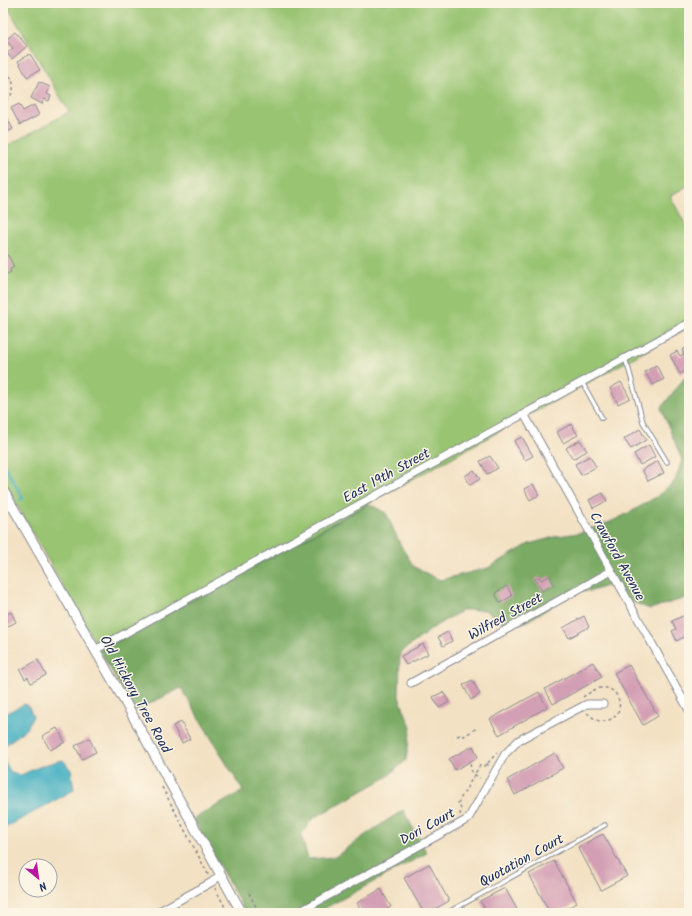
<svg xmlns="http://www.w3.org/2000/svg" width="692" height="916" viewBox="0 0 692 916" font-family="Kalam,sans-serif">
<rect width="100%" height="100%" fill="#fcf5e5"/>
<filter id="ink" filterUnits="userSpaceOnUse"><feTurbulence type="fractalNoise" baseFrequency=".025" numOctaves="2"/><feDisplacementMap in="SourceGraphic" scale="8" xChannelSelector="R" yChannelSelector="G"/><feConvolveMatrix kernelMatrix="1 2 1 2 8 2 1 2 1" color-interpolation-filters="sRGB"/></filter>
<filter id="wash" filterUnits="userSpaceOnUse"><feTurbulence type="fractalNoise" baseFrequency=".012" numOctaves="4" result="noise"/><feDisplacementMap in="SourceGraphic" scale="16" xChannelSelector="R" yChannelSelector="G"/><feGaussianBlur stdDeviation="0.9" result="paint"/><feColorMatrix in="noise" values="0 0 0 0 0 0 0 0 0 0 0 0 0 0 0 0 0 1.4 0 .05"/><feComposite in="paint" operator="in"/></filter>
<g filter="url(#wash)">
<rect width="100%" height="100%" fill="#f3e1c3"/>
<path fill="#99c472" stroke="#5a7a68" d="M3,3h686v182l-19,11 19,35v96l-589,324 -97,-170v-333l66,-36 -62,-106 -4,2z"/>
<path fill="#7aaa64" stroke="#4a6c61" d="M689,372v225l-39,12 -20,-8 -9,-10 -14,-5 -16,5 -13,-1 -52,32 -20,2 -21,-14h-22l-26,15 -37,28 -1,44 12,30 -5,33 -19,17 -75,42 -11,16 7,24 27,-2 36,-26 32,-21 24,43 -111,60h-70l-53,-94 50,-28 -62,-103 -46,23 -35,-60 269,-147 17,9 15,33 13,21 26,13 48,-12 41,-24 29,-8 21,-3 31,-11 21,-10 25,-15 19,-16 7,-21 -21,-52z"/>
<path fill="#46b1c3" stroke="#307090" d="M24,704l5,3 4,9 -6,12 -24,19v-32z
M3,758l8,15 10,2c14,-7 27,-12 42,-15l8,10 3,20 -71,39z"/>
<g fill="none" stroke-linecap="round" stroke-linejoin="round">
<path stroke="#46b1c3" stroke-width="2.5" d="M3,463l20,35 -3,2"/>
</g>
<g id="blocks">
<path fill="#d39fb4" d="M15,32l12,14 -15,13 -5,-6 6,-5 -7,-8z
M30,54l10,16 -13,7 -9,-16z
M39,82l11,5 -3,7 4,2 -2,5 -5,-2 -2,5 -11,-6z
M19,104l4,7 11,-6 5,10 -19,10 -9,-17z
M5,114l8,15 -10,6v-20z
M8,255l6,12 -4,2 1,3 -6,3 -2,-3v-14z
M688,347l1,2v20l-9,5 -10,-19 7,-4 3,5 4,-2 -2,-4z
M656,365l8,14 -11,6 -8,-13z
M621,382l9,16 -12,6 -8,-16z
M571,424l7,11 -15,8 -6,-11z
M640,429l6,11 -15,9 -7,-10z
M522,437l11,19 -8,4 -11,-19z
M580,440l7,11 -14,8 -7,-11z
M649,445l6,12 -15,8 -6,-11z
M490,456l8,12 -11,6 -7,-13z
M590,456l6,11 -15,8 -6,-11z
M658,461l6,12 -16,8 -6,-11z
M474,470l6,9 -10,6 -5,-9z
M533,484l6,11 -9,5 -6,-11z
M603,493l4,8 -14,7 -4,-8z
M550,576l4,9 -12,6 -7,-12 4,-2 2,3z
M507,586l5,10 -12,7 -5,-10z
M11,612l5,10 -13,7v-13z
M584,616l5,11 -20,11 -6,-10z
M683,616l6,11v7l-12,7 -5,-10 4,-2 -4,-8z
M448,632l4,9 -9,5 -5,-9z
M423,644l5,10 -22,11 -5,-9z
M38,660l8,15 -15,8 -3,-6 -3,2 -5,-9z
M593,662l9,15 -49,27 -8,-15z
M629,665l29,51 -15,9 -29,-52z
M472,680l8,14 -9,6 -8,-15z
M443,692l6,10 -10,6 -6,-11z
M539,692l8,15 -48,28 -9,-16z
M181,722l9,17 -8,4 -9,-17z
M57,728l8,14 -15,8 -8,-14z
M89,738l7,14 -14,7 -7,-13z
M473,746l5,11 -23,13 -6,-11z
M555,753l8,15 -48,27 -8,-15z
M603,834l24,42 -26,14 -23,-43z
M554,861l23,42 -19,10h-8l-21,-39z
M429,864l20,37 -21,12h-4l-20,-35z
M505,888l14,25h-32l-7,-12z
M381,889l10,18 -11,6h-18l-5,-10z"/>
</g>
</g>
<g filter="url(#ink)">
<use href="#blocks" fill-opacity="0" stroke="#878890" stroke-width="1"/>
<g fill="none" stroke-linecap="round" stroke-linejoin="round">
<defs>
<path id="service" d="M625,359l4,11 14,52 24,40
M582,382l20,36
M447,913l158,-88"/>
<path id="minor" d="M524,414l165,296
M95,650l594,-327
M411,683l200,-112
M156,913l56,-31 8,-7
M297,913l171,-94 37,-65 14,-14 68,-36h16"/>
<path id="tertiary" d="M3,490l121,210 118,213"/>
</defs>
<use href="#service" stroke="#878890" stroke-width="5.5"/>
<use href="#minor" stroke="#878890" stroke-width="9"/>
<use href="#tertiary" stroke="#878890" stroke-width="11"/>
<path stroke="#878890" stroke-width="1.5" stroke-dasharray="3 3" stroke-linecap="butt" d="M3,66c10,12 17,26 0,36
M583,697c5,-3 11,-8 17,-9 19,-4 28,25 9,32 -4,1 -9,2 -12,0 -4,-2 -7,-5 -10,-7
M457,736l3,-1 4,1 13,-8
M470,764l2,9 8,5
M486,764l4,2
M162,787l47,89
M460,815l1,-6 -3,-6 22,-38 5,1 12,-13
M215,888l13,25
M249,893l10,20"/>
<use href="#service" stroke="#fff" stroke-width="3.5"/>
<use href="#minor" stroke="#fff" stroke-width="7"/>
<use href="#tertiary" stroke="#fff" stroke-width="9"/>
</g>
</g>
<g text-anchor="middle" stroke-width="3" stroke-linejoin="round" paint-order="stroke">
<g font-size="14" fill="#1b2f5e" stroke="#fcf5e5">
<text transform="translate(386 475) rotate(-29)" y="5">East 19th Street</text>
<text transform="translate(618 556) rotate(61)" y="5">Crawford Avenue</text>
<text transform="translate(505 616) rotate(-29)" y="5">Wilfred Street</text>
<text transform="translate(136 694) rotate(61)" y="5">Old Hickory Tree Road</text>
<text transform="translate(427 826) rotate(-29)" y="5">Dori Court</text>
<text transform="translate(521 860) rotate(-29)" y="5">Quotation Court</text>
</g>
</g>
<rect width="692" height="916" fill="none" stroke="#fcf5e5" stroke-width="16"/>
<g transform="translate(38 878) rotate(151)"><circle r="19" fill="#fcf5e5" stroke="#a2a6af"/>
<path d="M0-3L7 15L0 10L-7 15Z" fill="#b5179e"/>
<text y="-6" font-size="11" font-weight="bold" text-anchor="middle" fill="#1b2f5e">N</text>
</g>
</svg>
